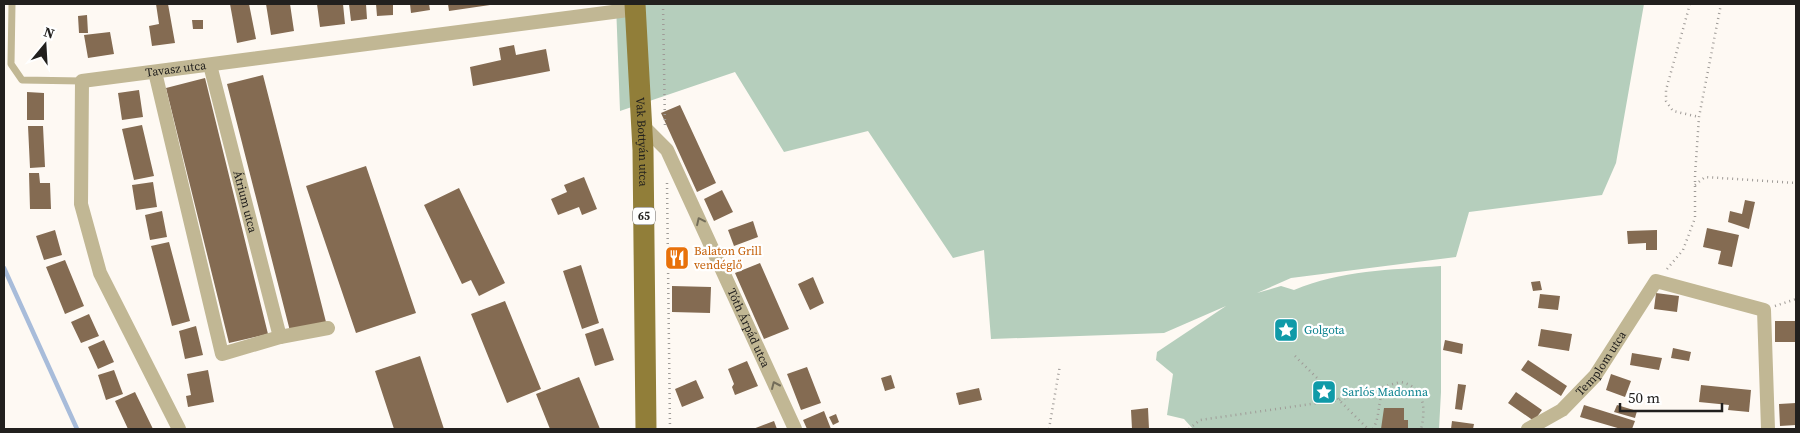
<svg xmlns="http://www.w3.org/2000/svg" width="1800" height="433" viewBox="0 0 1800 433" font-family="'Source Serif 4',serif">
<rect width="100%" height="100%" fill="#fef9f3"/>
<path fill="#b5cebc" d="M616,4h1028l-28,159 -14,32 -133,17 -13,45 -165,21 -34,15 24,-7 13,4c47,-20 96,-20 147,-24v126l-2,37h-246l-9,-10 -17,-4 6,-41 -17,-14 1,-8 69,-46 -62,27 -173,6 -7,-89 -31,8 -85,-127 -84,21 -49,-80 -115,39z"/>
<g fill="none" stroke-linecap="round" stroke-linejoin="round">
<path stroke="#a8bcda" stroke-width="4.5" d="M4,268l73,161"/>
</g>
<path fill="#846b52" d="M156,4h12l7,39 -23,3 -3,-20 10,-2z
M230,4h19l7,35 -19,4z
M266,4h24l4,27 -23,4z
M317,4h26l2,20 -25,3z
M349,4h17l1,15 -16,2z
M376,4h17v11l-16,1z
M410,4h19l1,6 -19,3z
M448,4h42v1l-41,6z
M87,15l1,18h-9l-1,-17z
M192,20h11v9h-10z
M110,32l4,22 -26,4 -4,-23z
M514,45l2,10 30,-6 4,22 -77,15 -3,-19 31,-7 -2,-12z
M263,75l63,247 -36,9 -63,-247z
M205,78l63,256 -39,9 -63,-255z
M139,90l4,27 -21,3 -4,-27z
M27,92l17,1v27h-17z
M680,105l36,78 -19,9 -36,-79z
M142,125l12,51 -20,4 -12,-51z
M28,126h15l2,41 -15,1z
M366,166l50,147 -60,20 -50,-147z
M29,173h10l1,10h10l1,26h-21z
M584,177l13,32 -15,6 -3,-8 -21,8 -7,-16 16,-7 -3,-7z
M153,182l4,25 -21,3 -4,-25z
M459,188l46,95 -26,13 -8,-16 -9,4 -38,-79z
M722,190l11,22 -19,9 -10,-22z
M1745,200l10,2 -6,27 -21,-7 2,-11 12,3z
M162,211l5,26 -17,3 -5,-25z
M753,221l5,16 -24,9 -6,-16z
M1707,228l32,7 -7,32 -14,-3 3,-13 -18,-4z
M55,230l7,25 -18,5 -8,-24z
M1657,230v20h-11v-7l-18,1 -1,-13z
M169,242l21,79 -18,5 -21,-80z
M65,260l19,46 -19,8 -19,-47z
M760,263l29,66 -25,10 -29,-66z
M581,265l18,58 -17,6 -19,-58z
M813,277l11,26 -14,7 -12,-26z
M1540,281l2,9 -9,1 -2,-9z
M672,286l39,1 -1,26 -38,-1z
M1656,293l23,3 -2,16 -23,-3z
M1540,294l20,2 -2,14 -20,-2z
M505,301l36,88 -34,14 -36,-89z
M89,314l10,22 -18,7 -10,-21z
M1775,321h21v21h-21z
M196,326l7,29 -18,4 -6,-28z
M603,328l11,32 -19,6 -10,-32z
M1541,329l31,5 -3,17 -31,-5z
M104,340l10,22 -16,7 -10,-22z
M1445,340l18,4 -1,10 -19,-4z
M1673,348l18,4 -2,9 -18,-3z
M1632,353l30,5 -3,12 -29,-5z
M420,356l24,73h-50l-19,-58z
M1528,360l39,26 -6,10 -40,-26z
M747,361l11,25 -23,9 -3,-8 2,-3 -6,-15z
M807,367l14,36 -20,7 -14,-36z
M114,370l9,24 -17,6 -8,-25z
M208,370l6,32 -26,5 -2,-11 5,-1 -4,-21z
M1611,374l20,7 -6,16 -19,-7z
M891,375l4,13 -10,3 -4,-13z
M579,377l21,52h-50l-14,-35z
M696,380l8,18 -22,9 -7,-18z
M1458,384l8,1 -4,25 -7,-1z
M1701,385l50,5 -2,22 -21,-2 1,-5 -30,-3z
M979,388l3,12 -23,5 -3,-12z
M135,392l18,37h-25l-13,-28z
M1516,392l26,18 -8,11 -26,-18z
M1796,403v22l-16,1 -1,-22z
M1584,405l51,16 -3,8h-11l-41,-12z
M1617,405l20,6 -2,7 -21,-6z
M1148,408l1,21h-17l-1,-19z
M1384,408h20v12h4v9h-27z
M824,411l7,18h-24l-4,-9z
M836,414l3,8 -6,3 -4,-8z
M774,421l3,8h-24z
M1452,421l22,3 -1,5h-22z"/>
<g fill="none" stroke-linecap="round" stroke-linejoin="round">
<path stroke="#9f9b97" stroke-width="2.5" stroke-dasharray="1 4" stroke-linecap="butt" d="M663,4l2,124
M1690,4l-24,86v11l7,10 26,6
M667,183l3,246
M1695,185l10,-8 91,6
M1667,269l16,-19 12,-32v-43l4,-58 22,-113
M1775,306l21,-7
M1295,356l73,73
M1049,429l11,-64
M1189,429l11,-9 139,-20 61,-18c25,4 26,27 21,47
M1373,429c8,-14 4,-29 12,-43"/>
<path stroke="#c1b794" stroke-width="7" d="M12,4l-1,60 11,16 60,1"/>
<g stroke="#c1b794" stroke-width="14">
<path id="s1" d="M210,65l70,272"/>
<path d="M155,72l67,282 58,-17 48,-9"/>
<path id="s2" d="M642,125l25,25 128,279"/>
<path id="s3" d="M179,429l-79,-156 -19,-69 1,-123 554,-72"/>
<path id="s4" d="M1528,429l34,-19 33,-34 61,-95 108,29 4,119"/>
</g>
<path stroke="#917e39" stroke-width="21" id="s5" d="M635,4l8,146 3,279"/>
</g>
<defs><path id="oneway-chevron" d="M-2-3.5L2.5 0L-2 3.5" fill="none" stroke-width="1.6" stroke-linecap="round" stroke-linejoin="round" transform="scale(1.25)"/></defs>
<g stroke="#726c59">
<use href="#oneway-chevron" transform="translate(700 221) rotate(-115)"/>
<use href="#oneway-chevron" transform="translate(775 385) rotate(-114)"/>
</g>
<defs>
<symbol id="restaurant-square" viewBox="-11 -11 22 22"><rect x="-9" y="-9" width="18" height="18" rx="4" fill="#e8710a" stroke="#fff"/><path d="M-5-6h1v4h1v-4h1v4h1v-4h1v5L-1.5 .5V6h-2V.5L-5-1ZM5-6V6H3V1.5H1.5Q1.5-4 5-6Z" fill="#fff"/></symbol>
<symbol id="sight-square" viewBox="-11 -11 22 22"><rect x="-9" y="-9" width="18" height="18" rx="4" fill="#0f9aa8" stroke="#fff"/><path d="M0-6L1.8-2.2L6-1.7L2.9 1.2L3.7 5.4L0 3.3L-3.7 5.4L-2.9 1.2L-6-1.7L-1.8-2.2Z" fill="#fff"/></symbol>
</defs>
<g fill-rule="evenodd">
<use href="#restaurant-square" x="663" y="244" width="28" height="28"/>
<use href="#sight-square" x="1272" y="316" width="28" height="28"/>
<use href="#sight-square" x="1310" y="378" width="28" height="28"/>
</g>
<g text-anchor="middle" stroke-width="4.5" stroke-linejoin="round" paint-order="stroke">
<rect fill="#fff" stroke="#646362" stroke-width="1" x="633" y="207.5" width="22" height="17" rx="4"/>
<g font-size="11" font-weight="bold" fill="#22201e">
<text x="644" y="220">65</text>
</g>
<g font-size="12" fill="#22201e" stroke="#fff">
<text dy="4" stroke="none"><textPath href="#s3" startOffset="464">Tavasz utca</textPath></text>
<text dy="4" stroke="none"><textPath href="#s5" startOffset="138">Vak Bottyán utca</textPath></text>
<text dy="4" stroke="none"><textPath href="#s1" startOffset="141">Átrium utca</textPath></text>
<text dy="4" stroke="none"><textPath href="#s2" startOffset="231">Tóth Árpád utca</textPath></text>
<text dy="4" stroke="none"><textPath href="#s4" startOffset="100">Templom utca</textPath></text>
</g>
<g font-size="12" fill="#c56008" stroke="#fff" text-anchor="start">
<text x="694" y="255">Balaton Grill<tspan x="694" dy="14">vendéglő</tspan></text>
</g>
<g font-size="12" fill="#0d838f" stroke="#fff" text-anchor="start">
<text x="1304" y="334">Golgota</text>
<text x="1342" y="396">Sarlós Madonna</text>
</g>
</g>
<rect width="1800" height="433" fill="none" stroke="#22201e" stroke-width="10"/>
<g transform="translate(45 45) rotate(18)" stroke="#ffffff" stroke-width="4" paint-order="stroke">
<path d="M0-4L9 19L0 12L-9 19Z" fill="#22201e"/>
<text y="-8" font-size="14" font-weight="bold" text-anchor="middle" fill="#22201e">N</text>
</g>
<path d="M1620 403v8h102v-8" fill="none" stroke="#22201e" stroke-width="2.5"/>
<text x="1628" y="403" font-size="15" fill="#22201e" stroke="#ffffff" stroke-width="4" paint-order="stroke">50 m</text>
</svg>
